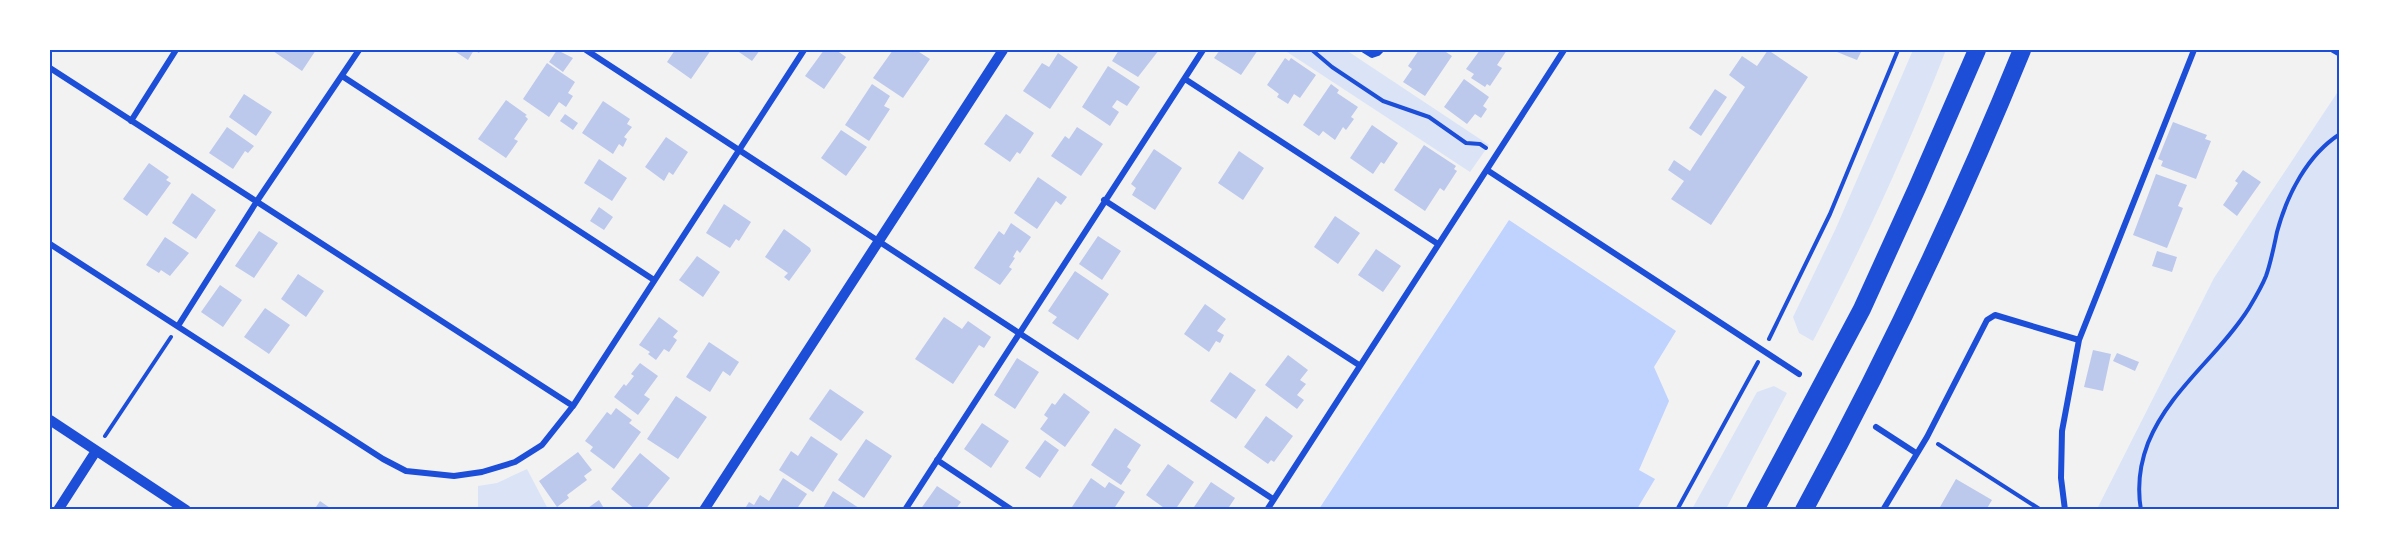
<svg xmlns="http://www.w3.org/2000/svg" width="2389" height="559" viewBox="0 0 2389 559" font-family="'Roboto Serif',serif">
<rect width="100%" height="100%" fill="#f2f2f2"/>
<path fill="#dbe4f7" d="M1284,50h62l143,95 -19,27z
M1913,50h33c-39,100 -83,196 -133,291l-14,-8 -6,-16 43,-89z
M2339,90v419l-260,1 19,-3 116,-229z
M1774,386l13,7 -61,116h-34l65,-117z
M527,469l21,40h-70v-23l19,-3z"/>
<path fill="#bfd3fe" d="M1509,220l167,111 -22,36 15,34 -30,69 16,9 -18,30h-318z"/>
<path fill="#bdc9ec" d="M274,50h42l-14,21 -29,-20z
M453,50h28l-2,3 -5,-3 -6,10z
M557,50l16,8 -10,14 -14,-10z
M675,50h36l-20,29 -24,-17z
M736,50h24l-8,11z
M824,50h12l10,7 -22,32 -19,-13z
M893,50h23l14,9 -27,39 -30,-20z
M1119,50h40l-21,27 -26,-16z
M1220,50h38l-17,25 -27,-17z
M1419,50h24l9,6 -27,40 -22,-14 9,-13 -4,-3z
M1480,50h27l-10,15 5,3 -12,18 -3,-2 -2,3 -14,-9 3,-4 -8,-5z
M1768,50l40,27 -97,148 -40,-26 13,-18 -16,-11 6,-10 16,11 55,-84 -16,-12 13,-19 15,10z
M1832,50h30l-5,10z
M1058,53l20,14 -28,42 -27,-18 19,-28 7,4z
M1285,58l4,3 2,-3 25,17 -16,23 -6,-4 -6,10 -11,-7 2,-3 -12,-9z
M547,63l28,19 -7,11 5,3 -7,11 -7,-5 -10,15 -26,-18z
M1108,66l32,21 -13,19 -10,-6 -5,7 7,5 -9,14 -28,-19z
M1464,79l25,18 -6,9 4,3 -6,9 -6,-4 -8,10 -23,-17z
M872,84l18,12 -6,10 6,3 -21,32 -24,-16z
M1331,84l8,6 -2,3 21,14 -7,10 3,2 -8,11 -3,-3 -8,13 -12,-9 -4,5 -16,-11z
M1715,89l12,8 -26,39 -12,-8z
M244,94l28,18 -16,24 -27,-19z
M506,100l21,15 -2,1 3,3 -14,20 4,2 -12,17 -28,-19z
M603,101l27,18 -3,5 5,3 -8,10 3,2 -4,8 -4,-3 -6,10 -31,-21z
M565,114l13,9 -5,7 -13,-9z
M1006,114l28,19 -14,21 -3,-2 -7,10 -26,-18z
M2173,122l34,13 -2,4 6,2 -15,38 -35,-13 2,-5 -5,-2z
M1372,125l26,18 -14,21 -3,-2 -8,12 -23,-16z
M227,127l27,19 -6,7 -3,-2 -12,18 -24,-16z
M1077,127l26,17 -22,32 -30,-20 14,-20 4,3z
M841,130l26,17 -21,29 -25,-18z
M666,137l22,15 -15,23 -4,-3 -5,9 -19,-14z
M1424,145l32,21 -2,3 3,2 -13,20 -4,-3 -15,23 -31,-21z
M1154,149l28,19 -27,42 -23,-15 4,-7 -5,-4z
M1239,151l25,17 -21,32 -25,-17z
M599,159l28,19 -15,23 -28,-18z
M149,163l20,14 -3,3 5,3 -24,33 -24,-17z
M2243,170l18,12 -24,34 -14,-11 15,-22 -3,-2z
M2156,174l31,11 -9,21 5,2 -16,40 -34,-13z
M1038,177l29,20 -6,8 -5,-4 -19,28 -23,-16z
M192,193l24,17 -20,29 -24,-16z
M724,204l27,18 -12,19 -3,-2 -6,9 -24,-15z
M599,207l14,10 -9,13 -14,-9z
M1335,216l25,17 -22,31 -24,-17z
M1011,223l20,14 -11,16 -3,-3 -4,7 2,1 -6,9 3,2 -12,16 -26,-17 25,-37 5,4z
M784,229l26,19 1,3 -22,30 -5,-4 4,-4 -23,-16z
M259,231l19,12 -24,35 -19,-12z
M1098,236l23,15 -19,29 -23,-16z
M165,237l24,16 -19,23 -9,-6 -2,3 -13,-8z
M1376,249l25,17 -18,26 -25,-17z
M2157,251l20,6 -5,15 -20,-6z
M697,256l23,16 -17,25 -24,-17z
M1075,271l34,23 -31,46 -26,-17 5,-6 -9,-6z
M298,274l26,17 -18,26 -25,-18z
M220,285l22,15 -19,27 -22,-15z
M1205,304l21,15 -9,12 7,4 -4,8 -4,-2 -7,11 -25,-18z
M265,308l25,17 -21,29 -25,-17z
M659,317l19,14 -5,6 4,3 -8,12 -5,-3 -8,11 -8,-6 2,-2 -11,-7z
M944,317l18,12 6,-8 23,16 -7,11 -5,-3 -26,39 -38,-25z
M709,342l30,20 -9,14 -7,-5 -13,21 -24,-15z
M2093,350l18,4 -8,37 -19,-4z
M2117,353l22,9 -4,9 -22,-10z
M1288,355l20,15 -8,10 6,4 -9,11 7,5 -7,9 -32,-24z
M1017,358l22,14 -24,37 -21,-14z
M640,363l18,13 -14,19 6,4 -12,16 -24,-18 10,-13 2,2 8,-10 -3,-2z
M1230,372l26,18 -20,29 -26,-18z
M830,389l34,23 -23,29 -32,-22z
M1064,393l26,19 -25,35 -25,-18 8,-11 -4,-3 8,-12 3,2z
M676,396l31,21 -29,42 -31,-20z
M616,408l16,12 -3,3 12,9 -27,37 -24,-18 3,-4 -8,-6 22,-29 4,3z
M1266,416l27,20 -19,26 -3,-2 -3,4 -24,-17z
M982,423l27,18 -18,27 -27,-19z
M1115,428l26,17 -14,22 4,3 -10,15 -30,-20z
M811,436l27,18 -25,38 -34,-22 12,-19 7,5z
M866,439l26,17 -28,42 -26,-18z
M1045,440l14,10 -19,28 -15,-10z
M578,452l14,18 -8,6 3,4 -20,15 2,3 -12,9 -18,-26z
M640,453l30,25 -25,32h-9l-25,-21z
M1168,464l26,18 -19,28h-8l-21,-15z
M783,478l24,16 -11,16h-52l5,-8 5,3 6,-10 9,6z
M1091,478l14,10 4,-6 16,10 -12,18h-43z
M1956,479l36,21 -6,10h-42l-4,-3z
M1211,482l24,16 -8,12h-35z
M937,486l24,16 -6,8h-35z
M833,491l29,19h-40z
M599,500l6,10h-20z
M320,501l13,9h-19z"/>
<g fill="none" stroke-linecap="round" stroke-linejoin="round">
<path stroke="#1d4ed8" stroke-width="4" d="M1312,50l20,17 51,34 46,16 37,26 14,1 6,4
M1769,339l61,-125 68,-164
M105,436l66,-99
M1938,444l103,66
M1677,510l81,-148
M2141,510c-4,-23 -1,-46 7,-67 22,-54 71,-87 101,-135 6,-10 13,-22 17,-32 5,-14 8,-30 11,-44 10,-37 30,-77 63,-98"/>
<path stroke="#1d4ed8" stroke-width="6" d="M586,50l687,449
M1364,50l8,5 6,-2 3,-3
M2333,50l7,4
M50,68l523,338
M342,76l312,204
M1185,79l253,165
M131,121l45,-71
M1487,170l312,204
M1104,200l255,165
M50,244l333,215 23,12 48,5 28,-4 33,-10 27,-17 31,-39 231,-356
M178,326l79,-125 102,-151
M1876,427l40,26
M937,460l75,50
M905,510l298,-460
M1267,510l297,-460
M1883,510l44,-73 60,-117 8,-5 84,25
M2065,510l-4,-32 1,-47 17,-91 115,-290"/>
<path stroke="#1d4ed8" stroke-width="10" d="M50,420l136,90
M58,510l38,-59
M704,510l299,-460"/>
<path stroke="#1d4ed8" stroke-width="18" d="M1755,510l107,-201 55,-121 60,-138
M1804,510c81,-149 154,-303 218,-460"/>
</g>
<rect width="2389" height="559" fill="none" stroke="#ffffff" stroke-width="102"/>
<rect x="51" y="51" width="2287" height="457" fill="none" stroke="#1d4ed8" stroke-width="2"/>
</svg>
